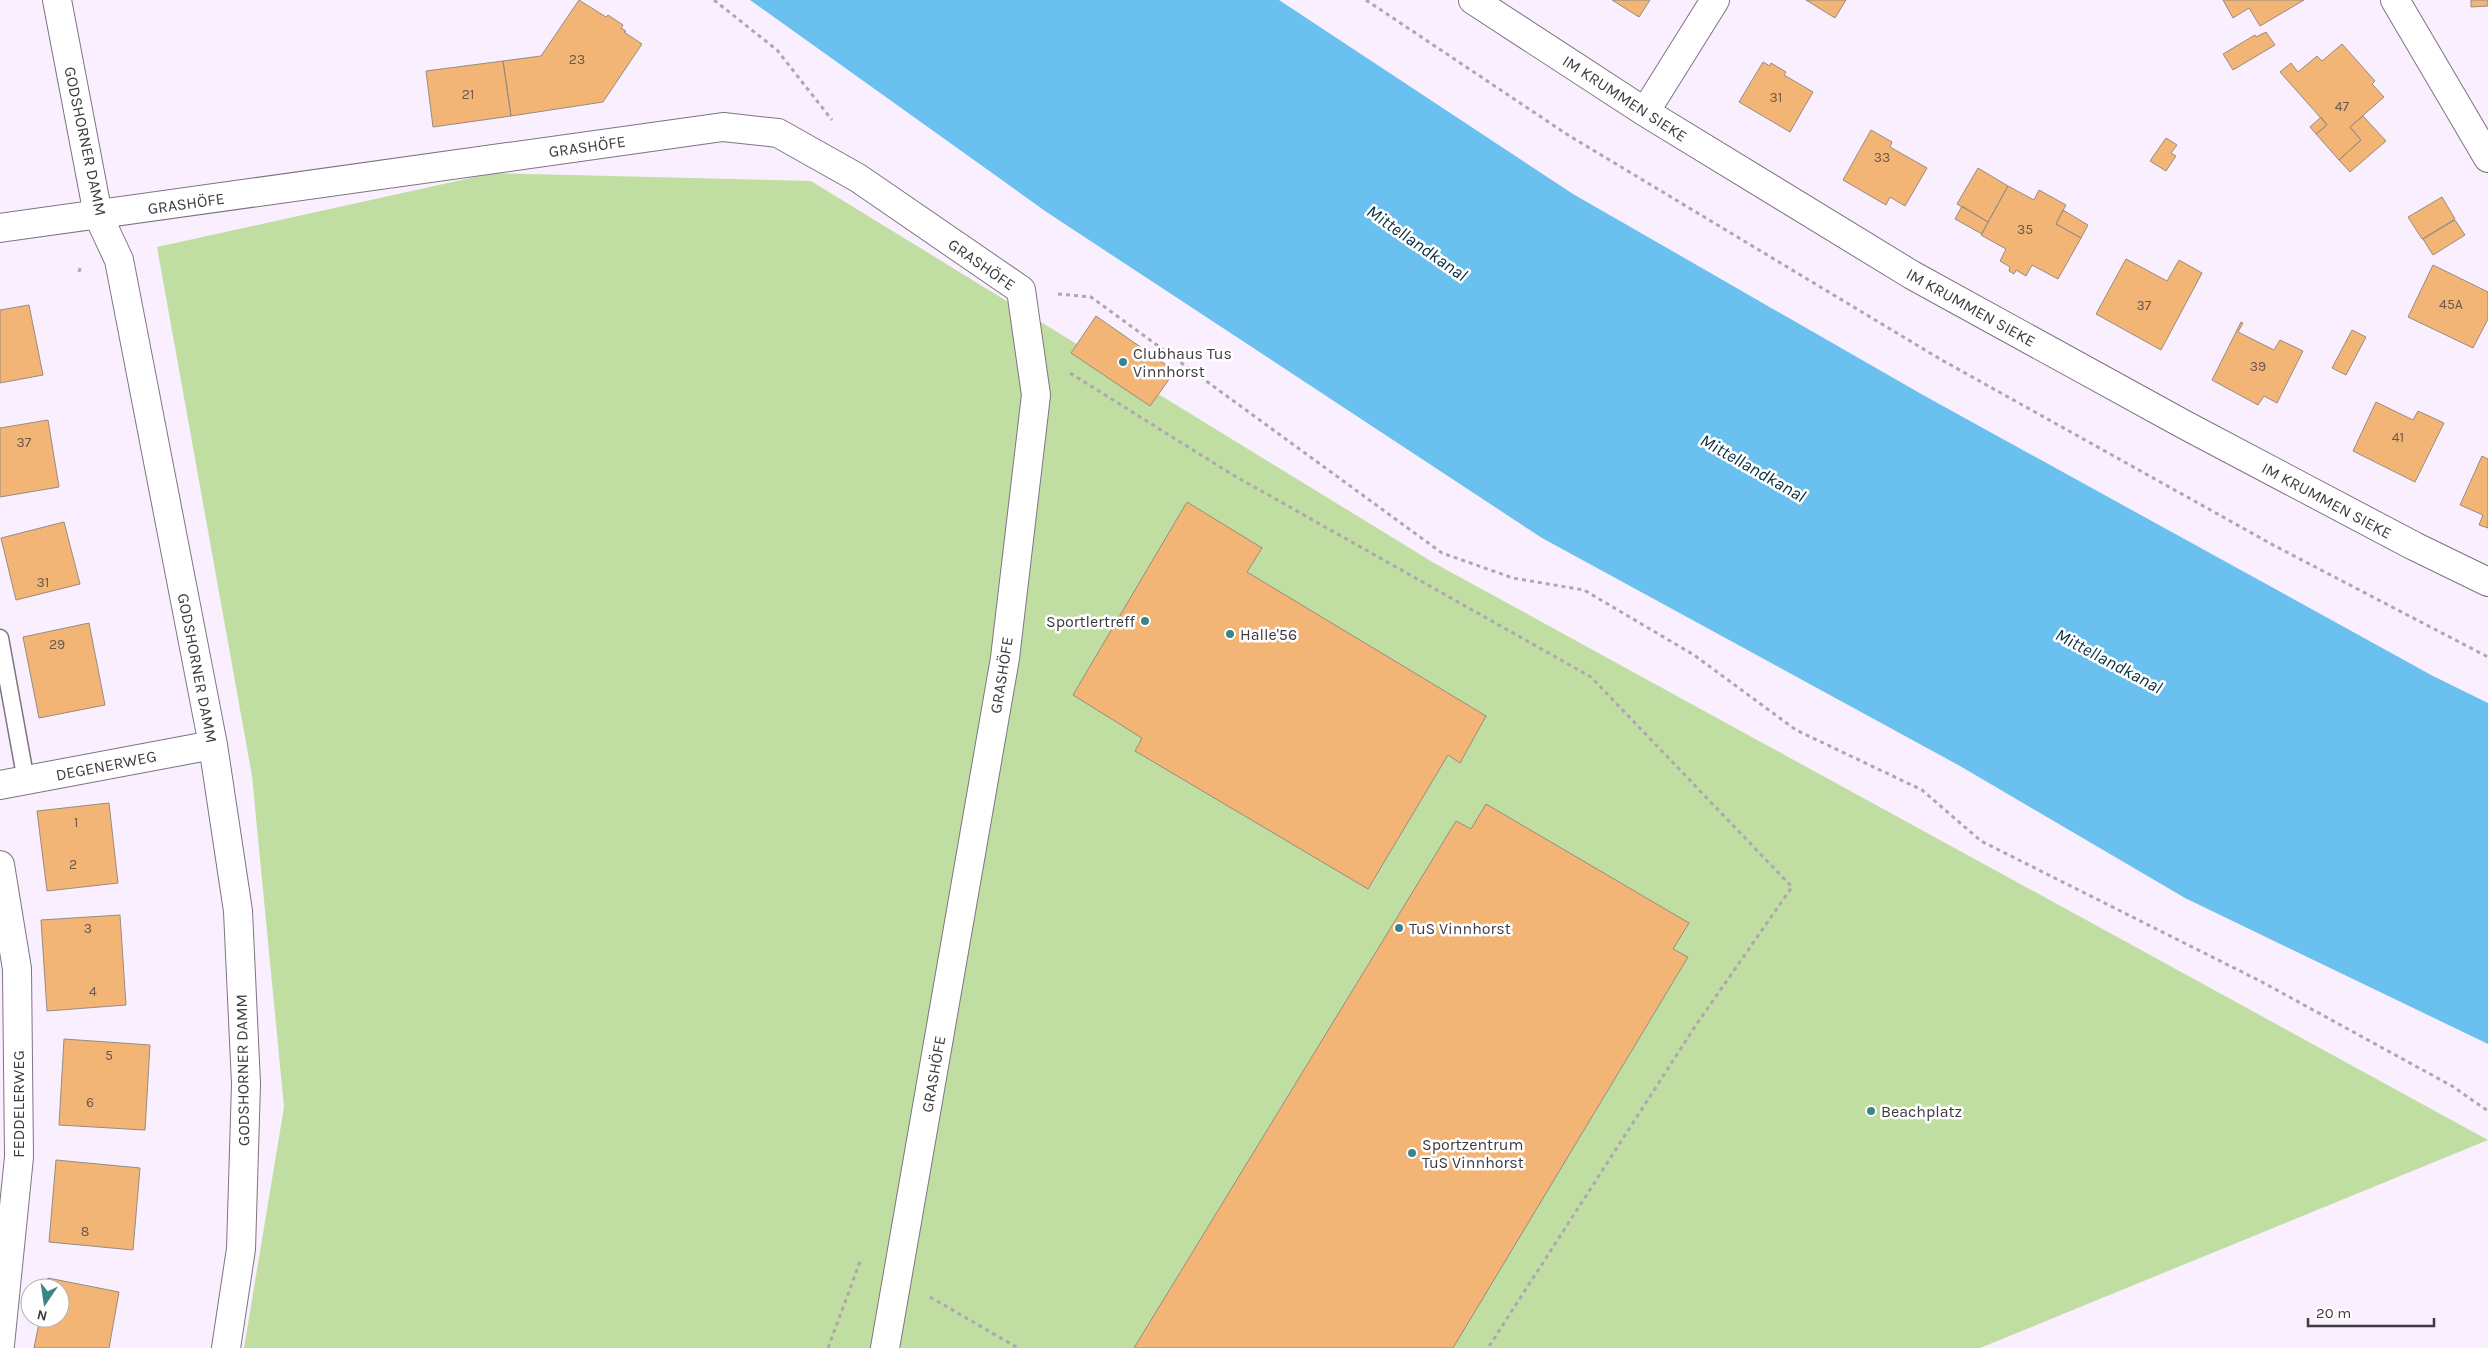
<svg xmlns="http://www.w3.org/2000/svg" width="2488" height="1348" viewBox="0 0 2488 1348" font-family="Karla,sans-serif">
<rect width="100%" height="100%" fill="#faeffe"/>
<path fill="#c1dea2" d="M493,173l318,8 623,382 1054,577 -508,208h-1736l40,-241 -32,-331 -95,-529z"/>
<path fill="#6ac0ef" d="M750,0h529l294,194 350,201 510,281 55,27v341l-303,-146 -225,-132 -418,-228 -494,-325z"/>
<path fill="#f3b576" stroke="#988b80" d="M579,0l27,17 2,-2 15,10 -2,3 5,3 -2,1 18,12 -39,58 -92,14 -8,-55 38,-5z
M1612,0h38l-11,17z
M1806,0h40l-11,18z
M2223,0h81l-44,26 -11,-18 -16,10z
M2471,0h17v6l-17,1z
M2266,32l9,13 -42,25 -10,-16 32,-19 1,2z
M2342,44l33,37 -3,3 12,13 -34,30 11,13 -22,20 -23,-26 11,-9 -47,-53 11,-9 7,9 19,-16 5,5z
M503,61l8,55 -78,11 -7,-56z
M1763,62l7,4 1,-3 15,9 -2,3 29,17 -23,40 -51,-30z
M2363,116l23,25 -36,31 -11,-12 22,-20 -11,-13z
M2321,117l6,8 -11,9 -6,-7z
M1871,130l21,12 -2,5 37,21 -22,38 -15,-9 -4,8 -43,-25z
M2166,138l11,7 -6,8 5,3 -10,15 -16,-10z
M1978,168l30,18 -20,36 -31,-18z
M2008,186l26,14 5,-10 27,15 -10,19 25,14 -23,41 -26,-14 -6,11 -10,-6 -2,4 -5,-3 1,-4 -10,-6 6,-12 -25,-14z
M2442,197l13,22 -33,20 -14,-22z
M1962,206l26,16 -6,12 -27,-15z
M2063,210l25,15 -7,13 -25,-14z
M2455,220l10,15 -32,20 -10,-16z
M2126,259l41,22 12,-21 23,13 -41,77 -65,-36z
M2433,265l55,27v27l-15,29 -65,-31z
M29,305l14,70 -43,8v-73z
M1096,316l79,55 -25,35 -79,-53z
M2241,322l2,1 -5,9 36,18 6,-10 23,11 -26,52 -13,-7 -6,9 -46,-25z
M2352,330l14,7 -20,38 -14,-7z
M2376,402l37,18 5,-9 26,12 -29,59 -62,-31z
M48,420l11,67 -59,10v-69z
M2482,456l6,3v69l-9,-3 4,-10 -23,-10z
M1187,502l75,46 -15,24 239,144 -26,47 -12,-8 -80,134 -233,-138 7,-13 -69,-43z
M64,522l16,62 -64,16 -15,-62z
M89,623l16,82 -66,13 -16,-81z
M109,803l9,80 -71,8 -10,-80z
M1486,804l203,119 -16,26 15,8 -235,391h-319l322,-527 15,8z
M120,915l6,90 -79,6 -6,-91z
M64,1039l86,6 -5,85 -86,-5z
M56,1160l84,8 -7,82 -84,-8z
M48,1278l71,14 -10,56h-75l6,-30h20v-30h-14z"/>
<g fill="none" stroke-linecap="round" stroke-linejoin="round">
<defs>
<path id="lane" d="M0,638l26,143"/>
<path id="street" d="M57,0l41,215 21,45 94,485 25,166 8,173 -5,165 -15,99
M1473,0l172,112 267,163 273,150 229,121 74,36
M2395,0l93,158
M1645,112l70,-112
M0,228l723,-101 55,6 80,45 163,112 15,105 -31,263 -120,690
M0,785l213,-40
M0,865l17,104 2,188 -19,188"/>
</defs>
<use href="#lane" stroke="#7e7481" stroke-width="19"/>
<use href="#street" stroke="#7e7481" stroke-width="30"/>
<path stroke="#afa6b1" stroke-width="3" stroke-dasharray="4 4" stroke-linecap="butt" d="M714,0l63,50 55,70
M1366,0l202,135 372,224 335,187 213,111
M79,272l2,-7
M1058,294l33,3 351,256 71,25 71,12 110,65 102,75 126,60 59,51 281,141 190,104 36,25
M1070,373l163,102 358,202 201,210 -96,138 -208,323
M930,1297l88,51
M828,1348l33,-89"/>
<use href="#lane" stroke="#fff" stroke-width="16"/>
<use href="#street" stroke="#fff" stroke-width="28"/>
</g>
<g fill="#3b8488" stroke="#fff" stroke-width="2">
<circle cx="1123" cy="362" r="5"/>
<circle cx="1145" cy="621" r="5"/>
<circle cx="1230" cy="634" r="5"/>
<circle cx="1399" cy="928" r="5"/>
<circle cx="1871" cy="1111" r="5"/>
<circle cx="1412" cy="1153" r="5"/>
</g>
<g text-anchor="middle" stroke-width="5" stroke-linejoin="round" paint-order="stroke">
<g font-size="14" fill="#6c594e">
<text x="577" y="64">23</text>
<text x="468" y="99">21</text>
<text x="1776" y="102">31</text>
<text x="2342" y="111">47</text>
<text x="1882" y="162">33</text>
<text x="2025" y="234">35</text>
<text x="2451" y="309">45A</text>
<text x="2144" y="310">37</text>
<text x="2258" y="371">39</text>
<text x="2398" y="442">41</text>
<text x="24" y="447">37</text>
<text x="43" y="587">31</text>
<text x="57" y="649">29</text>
<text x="76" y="827">1</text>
<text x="73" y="869">2</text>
<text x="88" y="933">3</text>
<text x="93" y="996">4</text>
<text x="109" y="1060">5</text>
<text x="90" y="1107">6</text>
<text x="85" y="1236">8</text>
</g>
<g font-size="16" fill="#3f3a40" stroke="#fff">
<text transform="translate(1625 98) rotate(33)" y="6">IM KRUMMEN SIEKE</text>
<text transform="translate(86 141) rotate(78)" y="6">GODSHORNER DAMM</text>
<text transform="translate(587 146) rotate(-8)" y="6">GRASHÖFE</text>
<text transform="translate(186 203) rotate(-8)" y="6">GRASHÖFE</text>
<text transform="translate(982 264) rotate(35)" y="6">GRASHÖFE</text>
<text transform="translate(1971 307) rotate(29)" y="6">IM KRUMMEN SIEKE</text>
<text transform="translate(2327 500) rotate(28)" y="6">IM KRUMMEN SIEKE</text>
<text transform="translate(198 668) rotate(79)" y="6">GODSHORNER DAMM</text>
<text transform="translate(1001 675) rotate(-81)" y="6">GRASHÖFE</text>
<text transform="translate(106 765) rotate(-11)" y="6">DEGENERWEG</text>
<text transform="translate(242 1070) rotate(-91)" y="6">GODSHORNER DAMM</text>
<text transform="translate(933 1074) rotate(-80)" y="6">GRASHÖFE</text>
<text transform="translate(18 1104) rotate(-90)" y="6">FEDDELERWEG</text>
</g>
<g font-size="16" fill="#3f3a40" stroke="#fff" text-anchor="start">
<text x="1133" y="359">Clubhaus Tus<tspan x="1133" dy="18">Vinnhorst</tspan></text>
<text x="1135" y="627" text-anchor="end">Sportlertreff</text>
<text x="1240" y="640">Halle'56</text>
<text x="1409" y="934">TuS Vinnhorst</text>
<text x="1881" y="1117">Beachplatz</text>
<text x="1422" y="1150">Sportzentrum<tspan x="1422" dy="18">TuS Vinnhorst</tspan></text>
</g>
<g font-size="18" font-style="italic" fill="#062e41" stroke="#fff">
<text transform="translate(1417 243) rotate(35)" y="6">Mittellandkanal</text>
<text transform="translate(1753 468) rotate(30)" y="6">Mittellandkanal</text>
<text transform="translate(2109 661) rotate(28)" y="6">Mittellandkanal</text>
</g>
</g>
<g transform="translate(45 1303) rotate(193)"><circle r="24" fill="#ffffff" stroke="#b2b0b3"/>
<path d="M0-4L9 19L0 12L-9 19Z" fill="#3b8488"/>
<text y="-8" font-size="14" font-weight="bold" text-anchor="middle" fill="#3f3a40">N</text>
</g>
<path d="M2308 1318v8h126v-8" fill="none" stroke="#3f3a40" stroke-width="2.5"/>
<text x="2316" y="1318" font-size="15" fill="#3f3a40" stroke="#ffffff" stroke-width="4" paint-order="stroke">20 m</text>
</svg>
